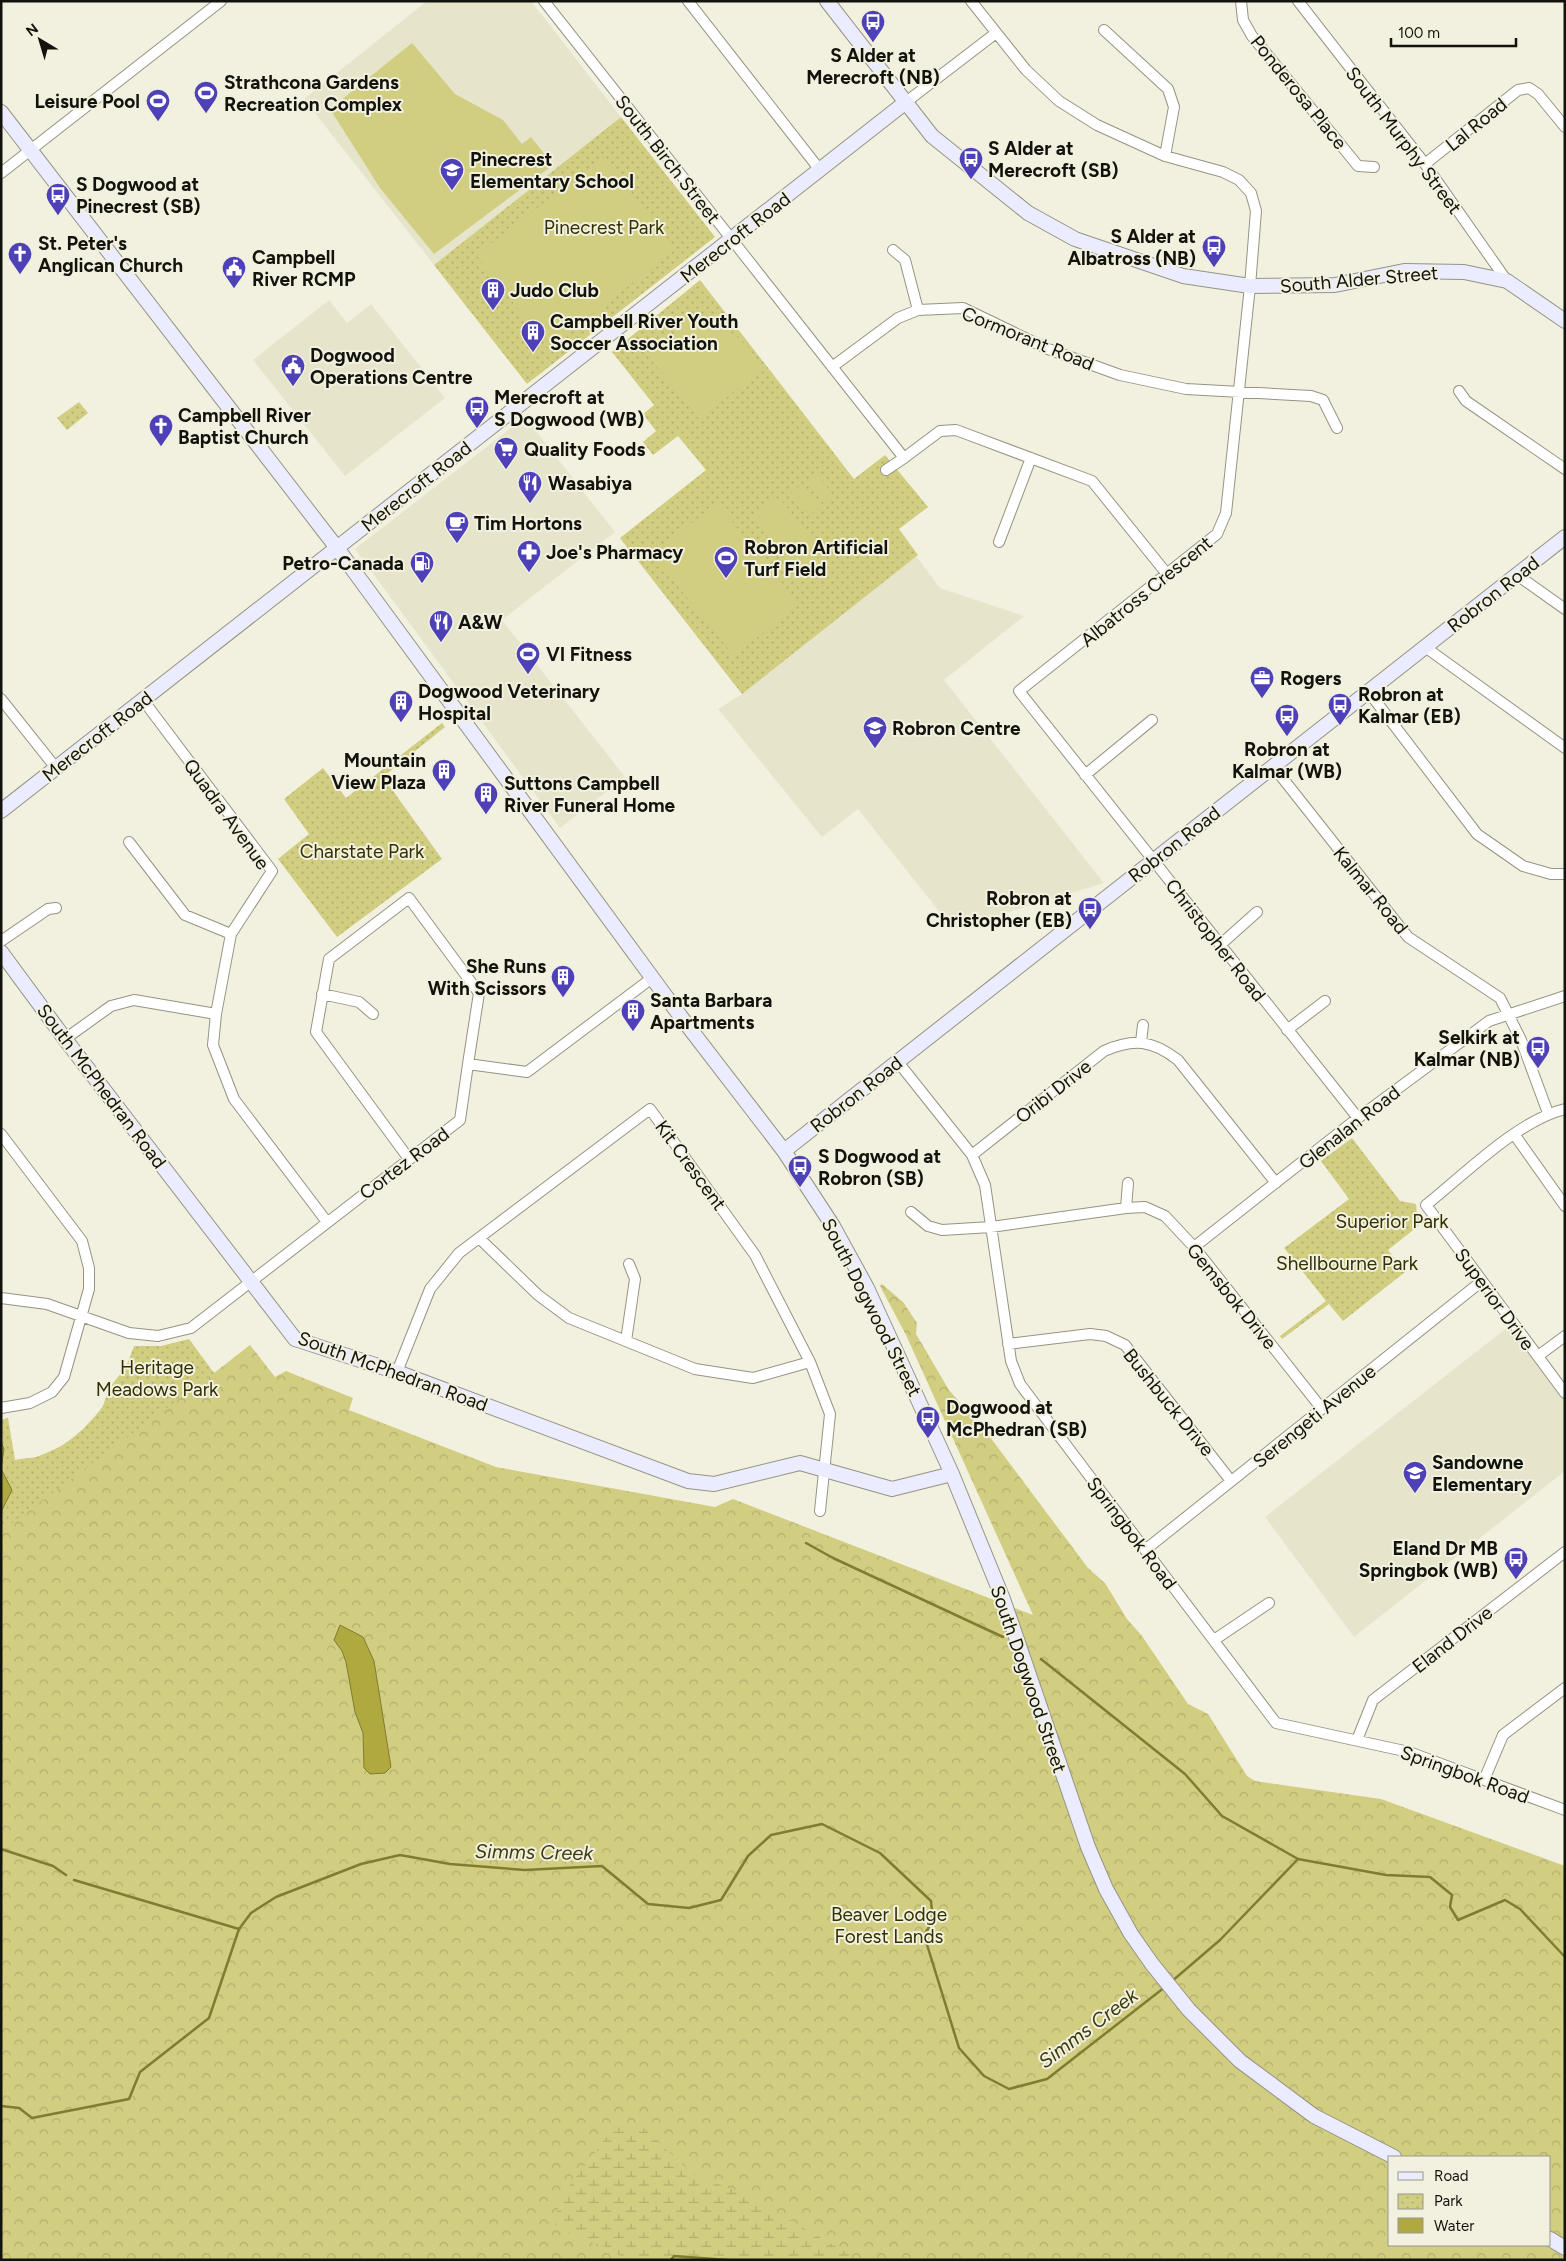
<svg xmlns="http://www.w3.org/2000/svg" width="1566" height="2261" viewBox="0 0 1566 2261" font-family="Figtree,sans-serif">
<defs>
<pattern id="forest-crowns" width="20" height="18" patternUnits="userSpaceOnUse" patternTransform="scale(1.25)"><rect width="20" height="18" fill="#d1cd81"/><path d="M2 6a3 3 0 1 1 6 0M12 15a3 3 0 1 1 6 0" fill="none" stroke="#b3af6e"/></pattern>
<pattern id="wetland-marsh" width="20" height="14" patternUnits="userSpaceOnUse" patternTransform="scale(1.25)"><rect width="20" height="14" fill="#d1cd81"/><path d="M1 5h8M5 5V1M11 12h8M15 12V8" fill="none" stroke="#b3af6e"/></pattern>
<pattern id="park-dots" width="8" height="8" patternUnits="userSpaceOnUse" patternTransform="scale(1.25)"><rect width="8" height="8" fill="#d1cd81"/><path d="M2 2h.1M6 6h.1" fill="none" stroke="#b3af6e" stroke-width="1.8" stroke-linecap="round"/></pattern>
</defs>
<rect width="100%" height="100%" fill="#f2f1df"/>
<path fill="#e6e5cc" d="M427,1h104l90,116 -187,148 -130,-166z
M329,300l18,23 24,-19 74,94 -100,78 -92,-116z
M525,417l90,115 -113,88 123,157 -65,51 -205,-279z
M916,556l24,32 84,28 -80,64 160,203 -151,46 -95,-120 -36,28 -104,-128 24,-15z
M1513,1323l52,70v78l-211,166 -89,-120z"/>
<path fill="url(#forest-crowns)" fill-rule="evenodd" d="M882,1284l21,18 14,21 -1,11 33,56 44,51 95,127 17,15 22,36 15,17 46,68 20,10 39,62 8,5 126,18 184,67v394h-1564v-823l14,30 69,-31 15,-20 11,-29 27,-34 63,6 14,14 36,-28 25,32 11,-6 67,27 -4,12 147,57 219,40 18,-8 300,116 -127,-280 -26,-49zM1390,2157h160v88h-160z"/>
<path fill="url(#wetland-marsh)" d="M616,2125l26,2 51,47 53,21 103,59 1,6h-224l-17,-12 -34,-11 -23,-15 14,-32z"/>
<path fill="url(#park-dots)" d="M621,117l94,120 -188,147 -93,-119z
M700,280l154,199 31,-24 43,52 -29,22 19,26 -176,139 -122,-156 86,-68 -28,-34 -25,19 -10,-13 13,-11 -13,-17 11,-9 -42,-53z
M79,402l9,11 -21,17 -10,-12z
M442,723l3,4 -62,50 59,82 -105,78 -59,-78 31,-25 -25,-35 39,-31 23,30z
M1352,1138l48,63 16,3 1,11 5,8 -34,27 17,22 -62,49 -14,-17 -47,35 -2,-3 46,-35 -42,-53 65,-49 -28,-38z
M189,1339l25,34 -213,158v-111l7,-2 7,42c10,-2 22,-2 31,-6 43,-19 73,-64 88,-108h27z"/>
<path fill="#d1cd81" d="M412,43l43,51 48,26 19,24 9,-7 22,28 -119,89 -54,-66 -50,-79z
M603,157l73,92 -128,99 -72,-93z
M701,323c38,8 40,16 63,45l-65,51 -52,-64 37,-28z
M816,473l18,23 -10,8 -19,-23z
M802,484l18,23 -11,9 -18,-24z
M776,498l5,2 38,47v9l-14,13h-12l-39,-49 2,-8z
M717,503l82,101 -65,52 -82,-102z"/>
<path fill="#afa93f" stroke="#807c30" d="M1,1442l3,7 -3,20 11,21 -11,22z
M340,1625l23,12 11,24 17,106 -6,6 -15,1 -6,-6 -1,-35 -8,-21 -9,-50 -4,-11 -8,-11z"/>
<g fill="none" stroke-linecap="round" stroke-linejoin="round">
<path stroke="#807c30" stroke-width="2.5" d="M806,1543l27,15 170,79
M1041,1659l144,115 37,42 76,43 88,16 44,2 22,18 -2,12 8,13 47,-20 15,9 45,48
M1,1849l52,17 13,9
M74,1880l165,49
M1171,1982l49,-42 78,-81
M1,2106l18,2 13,10 97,-19 11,-27 69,-54 30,-89 12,-16 25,-16 85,-33 39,-9 50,9 75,6 77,-4 46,38 41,4 32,-8 27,-44 23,-21 51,-11 58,29 51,48 2,20 -9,14 35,113 25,28 25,13 38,-10 118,-92
M671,2260l3,-4 54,4"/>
<defs>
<path id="street" d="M544,1l360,457 36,-27 16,-1 136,51 75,93
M688,1l132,169
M971,1l55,69 33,31 38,24 68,31 58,16 16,8 12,13 5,18 -6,75 -24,227 -9,21 -198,157 339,427
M1241,1l2,19 9,16 106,130 16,1
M1298,1l127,163 82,117
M1104,30l64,59 6,18 -9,49
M906,102l90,-69
M1425,164l93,-74 11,-2 9,6 27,33
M1,173l220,-172
M893,250l12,10 13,50
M832,367l66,-49 20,-8 45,-2 85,41 72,26 66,14 125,7 12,4 14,28
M1459,391l7,10 99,68
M886,470l18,-12
M999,542l32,-84
M1517,575l48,34
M1425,647l140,101
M1368,691l109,143 46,32 28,8h14
M1,699l55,69
M143,700l129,171 -41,63 -15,80 -3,31 21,54 93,123
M1273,766l135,171 92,61 21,42 27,73
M1085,775l67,-55
M129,842l56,73 46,19
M1,941l47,-32 8,-1
M1220,945l37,-33
M322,994l37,8 14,12
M1287,1030l38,-29
M65,1039l46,-33 23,-6 82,14
M1141,1042l2,-17
M898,1062l74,93 13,30 26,176 9,23 256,339 133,29 156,58
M1565,1109c-47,11 -101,66 -139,96l139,188
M1,1134l81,107 7,27v21l-25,88 -12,15 -22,11 -29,5
M1514,1134l51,72
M972,1155l132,-104c30,-13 48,-11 74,9l98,123
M409,1159l-93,-127 13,-73 80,-61 70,95 -11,71
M1126,1208l2,-25
M911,1212l17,14 14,4 49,-3 135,-19 19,-1 20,9 29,31 128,162
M479,1238l59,57 31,23 126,51 58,9 57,-16
M1194,1247l164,-129 131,-97 76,-25
M1,1298l46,6 82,29 29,3 33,-8 269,-208 8,-56 59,8 125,-94
M626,1341l9,-62 -6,-15
M1008,1344l82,-10 16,2 19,9 106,136
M1538,1356l27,-20
M397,1372l33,-83 29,-36 191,-144 105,146 55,107 20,52 -10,97
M1145,1550l337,-269
M1214,1640l55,-37
M1357,1740l16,-40 192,-148
M1484,1780l19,-45 62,-47"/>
<path id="secondary" d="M827,1l105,135 96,77 47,26 108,37 67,10 85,-1 69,-14 60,1 43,9 58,40
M1,112l336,436 344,469 103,134 49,75 34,62 85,186 51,125 85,248 18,42 25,45 21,30 37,46 51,51 74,55 80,41
M1,811l905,-709
M1,952l64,87 230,300 102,33 291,109 26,3 86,-21 92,26 60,-15
M784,1151l781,-614
M1550,2239l15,9"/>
</defs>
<use href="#street" stroke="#959484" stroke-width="12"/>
<use href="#secondary" stroke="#959484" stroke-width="16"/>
<use href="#street" stroke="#fff" stroke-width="10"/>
<use href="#secondary" stroke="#ebecff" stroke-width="14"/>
</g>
<defs>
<symbol id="bus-pin" viewBox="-11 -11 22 30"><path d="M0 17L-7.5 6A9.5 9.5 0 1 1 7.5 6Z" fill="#4e41b8" stroke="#f2f1df"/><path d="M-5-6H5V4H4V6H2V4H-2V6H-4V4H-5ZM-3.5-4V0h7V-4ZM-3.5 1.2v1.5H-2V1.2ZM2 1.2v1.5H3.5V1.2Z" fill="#fff"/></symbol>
<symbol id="stadium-pin" viewBox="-11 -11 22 30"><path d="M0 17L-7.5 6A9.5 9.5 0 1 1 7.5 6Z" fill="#4e41b8" stroke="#f2f1df"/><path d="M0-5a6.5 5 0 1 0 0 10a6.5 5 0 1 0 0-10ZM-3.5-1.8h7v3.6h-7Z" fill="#fff"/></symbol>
<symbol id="school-pin" viewBox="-11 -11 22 30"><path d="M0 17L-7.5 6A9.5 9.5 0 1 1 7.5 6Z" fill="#4e41b8" stroke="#f2f1df"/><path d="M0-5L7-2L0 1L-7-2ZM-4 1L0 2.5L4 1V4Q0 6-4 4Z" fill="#fff"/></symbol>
<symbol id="church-pin" viewBox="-11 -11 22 30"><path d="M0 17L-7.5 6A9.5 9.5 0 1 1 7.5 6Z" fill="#4e41b8" stroke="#f2f1df"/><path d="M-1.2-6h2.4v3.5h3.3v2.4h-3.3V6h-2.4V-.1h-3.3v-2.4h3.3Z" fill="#fff"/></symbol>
<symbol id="civic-pin" viewBox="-11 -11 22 30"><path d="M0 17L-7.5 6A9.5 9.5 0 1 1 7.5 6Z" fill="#4e41b8" stroke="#f2f1df"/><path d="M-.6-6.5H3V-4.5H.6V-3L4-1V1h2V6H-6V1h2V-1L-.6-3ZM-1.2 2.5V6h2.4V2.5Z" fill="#fff"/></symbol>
<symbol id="building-pin" viewBox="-11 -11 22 30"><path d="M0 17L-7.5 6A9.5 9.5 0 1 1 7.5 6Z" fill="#4e41b8" stroke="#f2f1df"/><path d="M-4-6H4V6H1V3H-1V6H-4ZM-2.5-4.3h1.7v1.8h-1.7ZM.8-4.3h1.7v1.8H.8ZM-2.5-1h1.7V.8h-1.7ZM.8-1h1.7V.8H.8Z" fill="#fff"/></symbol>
<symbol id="supermarket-pin" viewBox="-11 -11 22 30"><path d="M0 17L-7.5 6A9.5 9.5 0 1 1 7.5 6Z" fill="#4e41b8" stroke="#f2f1df"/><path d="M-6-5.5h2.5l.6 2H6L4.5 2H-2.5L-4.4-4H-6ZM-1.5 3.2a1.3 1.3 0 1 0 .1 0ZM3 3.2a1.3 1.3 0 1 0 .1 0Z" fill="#fff"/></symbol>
<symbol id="restaurant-pin" viewBox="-11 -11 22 30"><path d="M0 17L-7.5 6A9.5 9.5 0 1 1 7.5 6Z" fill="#4e41b8" stroke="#f2f1df"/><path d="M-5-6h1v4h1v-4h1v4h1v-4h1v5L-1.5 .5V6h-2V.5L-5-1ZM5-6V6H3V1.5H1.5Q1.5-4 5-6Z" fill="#fff"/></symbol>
<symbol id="cafe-pin" viewBox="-11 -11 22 30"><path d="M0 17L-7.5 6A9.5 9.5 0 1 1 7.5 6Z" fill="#4e41b8" stroke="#f2f1df"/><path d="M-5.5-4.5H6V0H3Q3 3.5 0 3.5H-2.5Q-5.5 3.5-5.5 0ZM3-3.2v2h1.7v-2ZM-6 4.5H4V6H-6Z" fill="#fff"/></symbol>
<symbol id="pharmacy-pin" viewBox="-11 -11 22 30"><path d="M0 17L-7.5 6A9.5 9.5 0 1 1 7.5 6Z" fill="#4e41b8" stroke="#f2f1df"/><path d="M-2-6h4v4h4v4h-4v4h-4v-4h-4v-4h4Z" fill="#fff"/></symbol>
<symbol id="fuel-pin" viewBox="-11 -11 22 30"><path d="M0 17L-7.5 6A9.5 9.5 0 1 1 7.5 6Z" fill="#4e41b8" stroke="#f2f1df"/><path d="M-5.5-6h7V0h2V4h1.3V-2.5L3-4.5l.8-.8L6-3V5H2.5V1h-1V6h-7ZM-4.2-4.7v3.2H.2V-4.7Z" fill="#fff"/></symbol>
<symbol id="office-pin" viewBox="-11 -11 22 30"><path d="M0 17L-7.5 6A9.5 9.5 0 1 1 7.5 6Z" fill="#4e41b8" stroke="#f2f1df"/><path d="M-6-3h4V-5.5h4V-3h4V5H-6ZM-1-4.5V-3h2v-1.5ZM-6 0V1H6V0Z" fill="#fff"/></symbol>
</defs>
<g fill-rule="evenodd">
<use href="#bus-pin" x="859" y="8" width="28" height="38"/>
<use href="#stadium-pin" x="192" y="79" width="28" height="38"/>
<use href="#stadium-pin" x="144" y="87" width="28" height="38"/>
<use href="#bus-pin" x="957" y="145" width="28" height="38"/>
<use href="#school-pin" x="438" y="156" width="28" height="38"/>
<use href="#bus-pin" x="44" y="181" width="28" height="38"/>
<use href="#bus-pin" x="1200" y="233" width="28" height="38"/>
<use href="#church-pin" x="6" y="240" width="28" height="38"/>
<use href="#civic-pin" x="220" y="254" width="28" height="38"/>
<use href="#building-pin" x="479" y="276" width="28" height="38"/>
<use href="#building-pin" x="519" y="318" width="28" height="38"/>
<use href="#civic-pin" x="279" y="352" width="28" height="38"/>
<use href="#bus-pin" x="463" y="394" width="28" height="38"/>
<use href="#church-pin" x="147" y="412" width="28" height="38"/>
<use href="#supermarket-pin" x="492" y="435" width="28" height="38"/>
<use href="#restaurant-pin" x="516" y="469" width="28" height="38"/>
<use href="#cafe-pin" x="443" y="509" width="28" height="38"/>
<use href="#pharmacy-pin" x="515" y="538" width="28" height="38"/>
<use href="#stadium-pin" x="712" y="544" width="28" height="38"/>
<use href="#fuel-pin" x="408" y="549" width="28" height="38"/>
<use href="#restaurant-pin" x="427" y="608" width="28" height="38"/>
<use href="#stadium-pin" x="514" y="640" width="28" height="38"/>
<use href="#office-pin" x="1248" y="664" width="28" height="38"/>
<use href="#building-pin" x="387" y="688" width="28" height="38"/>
<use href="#bus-pin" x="1326" y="691" width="28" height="38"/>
<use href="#bus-pin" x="1273" y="702" width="28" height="38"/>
<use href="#school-pin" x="861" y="714" width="28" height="38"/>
<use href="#building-pin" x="430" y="757" width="28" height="38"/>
<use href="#building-pin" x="472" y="780" width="28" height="38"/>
<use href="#bus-pin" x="1076" y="895" width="28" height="38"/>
<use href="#building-pin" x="549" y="963" width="28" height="38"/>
<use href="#building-pin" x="619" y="997" width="28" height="38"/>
<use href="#bus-pin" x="1524" y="1034" width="28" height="38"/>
<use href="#bus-pin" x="786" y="1153" width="28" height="38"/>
<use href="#bus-pin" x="914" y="1404" width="28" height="38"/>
<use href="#school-pin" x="1401" y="1459" width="28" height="38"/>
<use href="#bus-pin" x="1502" y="1545" width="28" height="38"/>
</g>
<g text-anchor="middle" stroke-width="4" stroke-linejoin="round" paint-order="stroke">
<g font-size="19" font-weight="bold" fill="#13130d" stroke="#f2f1df" text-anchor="start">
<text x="873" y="62" text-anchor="middle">S Alder at<tspan x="873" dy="22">Merecroft (NB)</tspan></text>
<text x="224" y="89">Strathcona Gardens<tspan x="224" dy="22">Recreation Complex</tspan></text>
<text x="140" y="108" text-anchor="end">Leisure Pool</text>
<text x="988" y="155">S Alder at<tspan x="988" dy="22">Merecroft (SB)</tspan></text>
<text x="470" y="166">Pinecrest<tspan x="470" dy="22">Elementary School</tspan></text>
<text x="76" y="191">S Dogwood at<tspan x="76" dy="22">Pinecrest (SB)</tspan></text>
<text x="1196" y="243" text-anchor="end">S Alder at<tspan x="1196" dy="22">Albatross (NB)</tspan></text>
<text x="38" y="250">St. Peter's<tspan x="38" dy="22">Anglican Church</tspan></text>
<text x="252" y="264">Campbell<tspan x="252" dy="22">River RCMP</tspan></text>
<text x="510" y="297">Judo Club</text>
<text x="550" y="328">Campbell River Youth<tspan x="550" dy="22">Soccer Association</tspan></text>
<text x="310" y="362">Dogwood<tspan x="310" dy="22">Operations Centre</tspan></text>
<text x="494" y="404">Merecroft at<tspan x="494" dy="22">S Dogwood (WB)</tspan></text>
<text x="178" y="422">Campbell River<tspan x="178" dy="22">Baptist Church</tspan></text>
<text x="524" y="456">Quality Foods</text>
<text x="548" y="490">Wasabiya</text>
<text x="474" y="530">Tim Hortons</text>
<text x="744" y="554">Robron Artificial<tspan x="744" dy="22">Turf Field</tspan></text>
<text x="546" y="559">Joe's Pharmacy</text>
<text x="404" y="570" text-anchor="end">Petro-Canada</text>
<text x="458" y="629">A&amp;W</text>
<text x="546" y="661">VI Fitness</text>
<text x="1280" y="685">Rogers</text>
<text x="418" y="698">Dogwood Veterinary<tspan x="418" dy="22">Hospital</tspan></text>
<text x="1358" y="701">Robron at<tspan x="1358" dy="22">Kalmar (EB)</tspan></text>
<text x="892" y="735">Robron Centre</text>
<text x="1287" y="756" text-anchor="middle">Robron at<tspan x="1287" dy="22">Kalmar (WB)</tspan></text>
<text x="426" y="767" text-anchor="end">Mountain<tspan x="426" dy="22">View Plaza</tspan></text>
<text x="504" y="790">Suttons Campbell<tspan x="504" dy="22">River Funeral Home</tspan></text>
<text x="1072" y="905" text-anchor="end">Robron at<tspan x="1072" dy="22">Christopher (EB)</tspan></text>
<text x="546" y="973" text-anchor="end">She Runs<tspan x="546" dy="22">With Scissors</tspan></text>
<text x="650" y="1007">Santa Barbara<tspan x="650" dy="22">Apartments</tspan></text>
<text x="1520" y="1044" text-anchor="end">Selkirk at<tspan x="1520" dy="22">Kalmar (NB)</tspan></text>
<text x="818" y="1163">S Dogwood at<tspan x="818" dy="22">Robron (SB)</tspan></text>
<text x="946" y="1414">Dogwood at<tspan x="946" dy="22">McPhedran (SB)</tspan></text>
<text x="1432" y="1469">Sandowne<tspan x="1432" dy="22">Elementary</tspan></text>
<text x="1498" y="1555" text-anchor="end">Eland Dr MB<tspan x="1498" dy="22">Springbok (WB)</tspan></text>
</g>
<g font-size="19" fill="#13130d" stroke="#f2f1df">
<text transform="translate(1299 92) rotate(51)" y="7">Ponderosa Place</text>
<text transform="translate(1476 124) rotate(-39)" y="7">Lal Road</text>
<text transform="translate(1404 140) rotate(53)" y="7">South Murphy Street</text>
<text transform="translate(668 159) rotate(52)" y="7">South Birch Street</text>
<text transform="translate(735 237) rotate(-38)" y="7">Merecroft Road</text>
<text transform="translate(1359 279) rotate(-5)" y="7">South Alder Street</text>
<text transform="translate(1028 338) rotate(22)" y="7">Cormorant Road</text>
<text transform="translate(416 486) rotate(-38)" y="7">Merecroft Road</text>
<text transform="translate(1146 591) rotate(-39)" y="7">Albatross Crescent</text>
<text transform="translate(1493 594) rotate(-38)" y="7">Robron Road</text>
<text transform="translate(97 736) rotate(-38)" y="7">Merecroft Road</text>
<text transform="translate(227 814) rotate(54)" y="7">Quadra Avenue</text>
<text transform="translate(1174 844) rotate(-38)" y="7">Robron Road</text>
<text transform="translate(1371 890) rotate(51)" y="7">Kalmar Road</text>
<text transform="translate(1216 940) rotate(52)" y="7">Christopher Road</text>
<text transform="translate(102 1086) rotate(53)" y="7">South McPhedran Road</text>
<text transform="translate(1053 1091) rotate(-38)" y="7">Oribi Drive</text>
<text transform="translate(856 1094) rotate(-38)" y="7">Robron Road</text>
<text transform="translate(1349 1127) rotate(-38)" y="7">Glenalan Road</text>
<text transform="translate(404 1163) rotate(-37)" y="7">Cortez Road</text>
<text transform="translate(691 1165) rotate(54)" y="7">Kit Crescent</text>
<text transform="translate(1232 1296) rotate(51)" y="7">Gemsbok Drive</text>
<text transform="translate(1495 1299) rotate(54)" y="7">Superior Drive</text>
<text transform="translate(872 1307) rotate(63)" y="7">South Dogwood Street</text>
<text transform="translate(393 1371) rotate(20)" y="7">South McPhedran Road</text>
<text transform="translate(1169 1402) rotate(51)" y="7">Bushbuck Drive</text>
<text transform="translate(1314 1416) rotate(-39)" y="7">Serengeti Avenue</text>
<text transform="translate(1132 1533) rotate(53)" y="7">Springbok Road</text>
<text transform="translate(1452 1639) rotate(-38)" y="7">Eland Drive</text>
<text transform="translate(1029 1679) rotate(71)" y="7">South Dogwood Street</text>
<text transform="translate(1465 1774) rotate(20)" y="7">Springbok Road</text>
</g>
<g font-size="19" fill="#322f01" stroke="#f2f1df">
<text x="604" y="234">Pinecrest Park</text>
<text x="362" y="858">Charstate Park</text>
<text x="1392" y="1228">Superior Park</text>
<text x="1347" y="1270">Shellbourne Park</text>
<text x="157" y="1374">Heritage<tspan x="157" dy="22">Meadows Park</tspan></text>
<text x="889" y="1921">Beaver Lodge<tspan x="889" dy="22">Forest Lands</tspan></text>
</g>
<g font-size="20" font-style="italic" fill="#3d3a0d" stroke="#f2f1df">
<text transform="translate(534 1852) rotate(1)" y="7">Simms Creek</text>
<text transform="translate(1088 2028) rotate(-37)" y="7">Simms Creek</text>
</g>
</g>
<rect width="1566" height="2261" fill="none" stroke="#13130d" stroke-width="5"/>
<rect x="1388" y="2156" width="162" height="90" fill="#f2f1df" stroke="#99988b"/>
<rect x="1398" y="2172" width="25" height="8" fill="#ebecff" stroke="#99988b"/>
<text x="1434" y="2181" font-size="15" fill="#13130d">Road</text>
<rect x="1398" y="2194" width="25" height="15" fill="url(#park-dots)" stroke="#99988b"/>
<text x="1434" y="2206" font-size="15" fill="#13130d">Park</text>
<rect x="1398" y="2218" width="25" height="15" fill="#afa93f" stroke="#99988b"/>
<text x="1434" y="2231" font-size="15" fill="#13130d">Water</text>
<g transform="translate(40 40) rotate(322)" stroke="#f2f1df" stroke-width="4" paint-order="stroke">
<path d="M0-4L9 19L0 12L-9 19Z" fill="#13130d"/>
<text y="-8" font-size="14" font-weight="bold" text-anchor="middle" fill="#13130d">N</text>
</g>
<path d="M1391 38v8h125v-8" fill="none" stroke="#13130d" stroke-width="2.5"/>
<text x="1398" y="38" font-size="15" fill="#13130d" stroke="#f2f1df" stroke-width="4" paint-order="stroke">100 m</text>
</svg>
